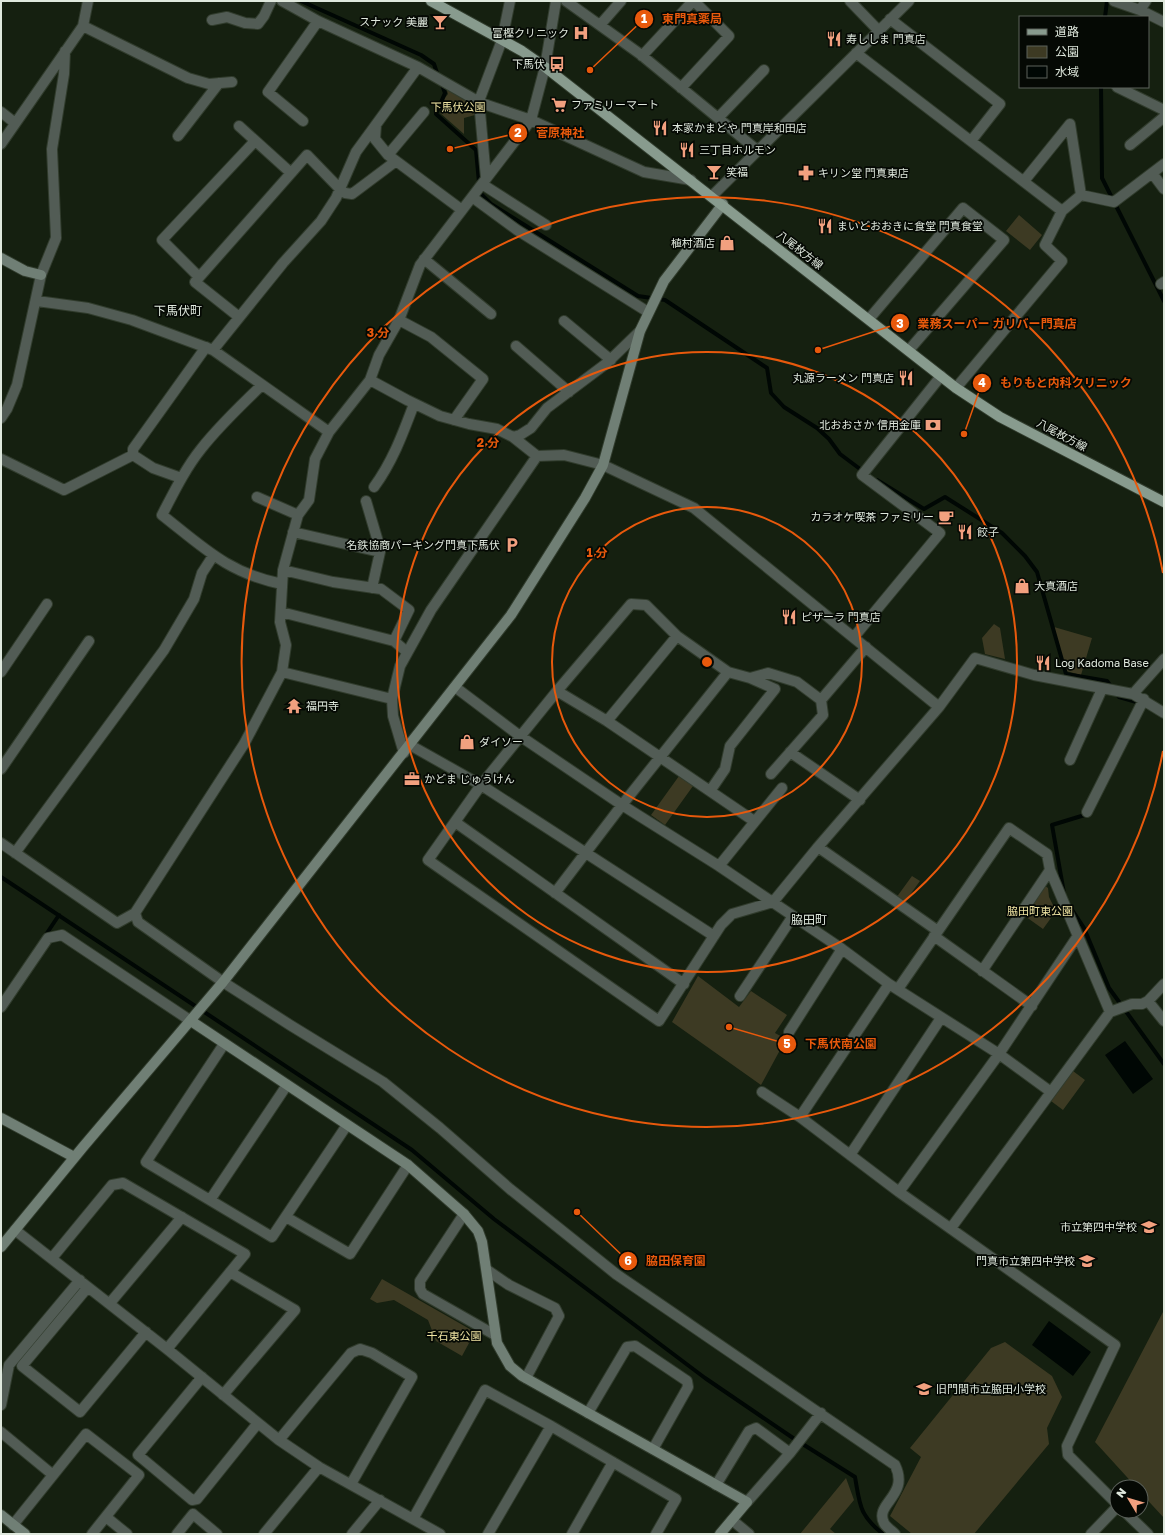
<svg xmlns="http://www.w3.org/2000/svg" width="1165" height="1535" viewBox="0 0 1165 1535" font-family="'Golos Text','Noto Sans JP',sans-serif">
<rect width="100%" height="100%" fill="#152010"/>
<path fill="#3d3a23" d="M446,87l25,13 4,15 -11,3v16l-24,-21 6,-6 -2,-8 4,-5z
M1019,215l23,20 -12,15 -24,-19z
M994,624l6,4 5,31 -20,-5 -3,-16z
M1054,627l38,11 -11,37 -15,-4z
M679,776l14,10 -28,39 -14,-10z
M912,876l8,5 -16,22 -8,-5z
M1043,884l5,4 1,9 7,14 -13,18 -21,-15z
M698,976l41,31 12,-16 36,24 -12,18 11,6 -25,46 -89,-63z
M1073,1071l12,9 -22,30 -12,-9z
M382,1279l93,53 -13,24 -26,-15 -8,-21 -34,-20 -17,3 -7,-4z
M1164,1310v208l-23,-25v-6h-5l-41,-45z
M1005,1342l47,34 10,21 -15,31 2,16 -75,90h-62l-22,-18 31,-59 -11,-9 81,-100z
M846,1478l8,22 -24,29 6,5h-36z"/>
<path fill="#000704" d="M1125,1041l28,38 -20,15 -28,-39z
M1049,1321l42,31 -18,24 -41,-31z"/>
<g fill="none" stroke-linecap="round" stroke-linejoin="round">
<path stroke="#000704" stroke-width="4" d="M301,1l120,54 13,9 4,12
M1105,17l2,-16
M441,82l4,11 -9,21 40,36 4,43 11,11 147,92 27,4 102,68 4,25 13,14 33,21 12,11 11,15 24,18
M1101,87l1,91 62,123
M877,480l47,29 21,-12 57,36 23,23 12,16 29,102 41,7 12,16 21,6
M1,877l411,273 82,69 211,159 88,60 62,39c5,28 4,38 28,57
M1064,893l-12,-68 36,-11
M1069,905l15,23 25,60 55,76
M45,936l14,-21"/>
<defs>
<path id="street" d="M282,1l36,20 100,46 63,36 50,17 113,52 47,8
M566,1l74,53 117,96
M850,1l29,30
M1114,1l26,9
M1146,1l-6,9 24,12
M890,19l110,85 -29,37
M212,20l15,-3 18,6 13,1 6,-8 7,-15
M600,25l21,-24
M83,26l105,52 21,6 23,-2
M856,53l206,158 19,-16 33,7 50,-38
M642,56l51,-55
M1117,87l47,23
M681,88l48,-52 -35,-35
M1,112l14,11
M718,118l46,-48
M303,121l-35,-29 50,-71
M376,125l-1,14 13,16 74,55
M239,126l52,47
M178,136l41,-53
M1,144l82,-118 5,-25
M1130,145l34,-28
M388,155l36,-43
M1152,173l12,16
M486,178l-7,-77 23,-61 8,-39
M1024,181l46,-57 11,71
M482,184l64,41
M712,196l197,-195
M472,197l45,33 131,82
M424,259l67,55
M199,277l-37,-37 93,-99
M1161,284l3,-2
M37,301l51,7 44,12 81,30 116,82
M239,317l-44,-35 112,-127 32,33 6,5 7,1 44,-33
M869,319l94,-111 41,32 -95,110
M399,320l32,17 52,42 -29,41
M564,321l47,39
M516,346l53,46
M213,350l70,-87 38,-42 15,-23 20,-46 62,-85
M370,380l37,20 33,16 29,8 28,5 16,8 24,19 27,-1 39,10 91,43 245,199
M262,385c-21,20 -43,41 -61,64 -16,20 -27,43 -39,66 42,33 66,58 120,69
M956,388l106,-127 -17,-16 17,-34
M1,418l6,-9 10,-24 24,-110 15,-37 -4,-89 12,-75 1,-23
M513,437l7,-2 11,-7 16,-20 60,-45 33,-32
M1,459l63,31 69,-35
M181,478l-28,-10 -20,-13v-6l73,-102
M374,487c19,-26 29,-54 40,-83
M257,497l41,18
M366,501l13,44 1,7 -8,36
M293,532l87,20
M283,570l50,12 48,7 28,21 -15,31 13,11
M281,612l113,29
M854,637l86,-104 -78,-58 79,-99
M1,672l46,-68
M282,672l110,27
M750,678l18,-5 29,9 24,18 2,15 -52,59
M455,687l65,49 102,69 97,61 123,83 47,35 110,70 52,38
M557,691l50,30 147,100
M1133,694l31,-35
M821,700l45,-53
M607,721l70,-85
M410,745l71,40 233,151
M790,752l70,48
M404,753l-11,-37 -1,-17 8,-33 31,-56 106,-154
M1070,760l32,-71
M1,769l88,-128
M710,791l15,-22 5,-23 45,-57 -25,-11 -22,-6 -51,-36 -31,-31 -15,-1 -74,87 -76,94 -53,75 231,161 62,-96 11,-11 41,-12 45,-55 121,-140 36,-49 59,17 99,19 31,19
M1087,812l57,-113
M455,822l229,162
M1,843l116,80 18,-10 109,-169 38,-72 4,-27 -6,-23 3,-52 15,-55 11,-15 6,-41 14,-27 41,-52 9,-25 20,-35 21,-55 111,-145 14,-53 11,-66
M818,847l120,84
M15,853l149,-203 30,-51 8,-26 11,-17
M719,866l63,-78
M555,893l67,-88 106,-133
M135,913l3,9 85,60 67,43 93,57 57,46 70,61 106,85 279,191c15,31 -21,38 -11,58 2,4 8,8 11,11
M934,936l98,70
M982,971l68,-101
M898,989l111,-161 38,26 3,16 60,142 -159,216
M740,996l53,-80
M1148,1001l16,20
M1,1007l47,-69 14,-3 129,86
M1110,1012l22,-8h10l6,-3 16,-17
M789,1032l53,-83
M224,1044l-78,118 126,75 75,-112
M762,1092l38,25 99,75 216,153 -48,101 1,9 49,49
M800,1117l89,-133
M850,1155l91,-137
M899,1192l100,-138 78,-117
M210,1200l77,-115
M464,1214l-44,67v8l3,5 72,41
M286,1217l64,37 58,-89
M15,1230l152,119 112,91 40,27 121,67
M52,1258l60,-73 11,-2 122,71 -78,95
M487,1270l22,15 46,23 4,8 -33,62
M88,1287l-66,79 58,46 66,-80
M110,1303l72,-86
M202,1377l-64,78 54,45 5,-1 61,-76
M223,1395l72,-85 -65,-38
M1,1405l8,-40 71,-85
M588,1413l39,-66 8,-1 52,35 1,6 -35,62
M551,1426l125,73 -20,35
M1,1432l52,43
M279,1440l72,-87 9,-4 12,4 40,24 -61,107
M716,1485l33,-54 7,-3 34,25
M747,1502l43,-49 31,-40
M1124,1511l24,23
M106,1517l21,17
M413,1519l72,-129 66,36 -63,108
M732,1520l17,14
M13,1525l73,-91 53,41 -47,59
M177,1534l16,-20 24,20
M264,1534l55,-67
M352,1534l28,-34
M572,1534l41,-72
M1091,1534l26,-27"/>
<path id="secondary" d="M1,258l24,13 16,4
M191,1021l217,144 56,49 14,17 4,11 15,101 13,23 12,10 225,126 -27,32
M1,1118l73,39
M1,1247l82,-100 140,-165 288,-367 74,-117 18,-33 37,-134 24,-50 59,-77
M1,1515l24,19"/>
<path id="primary" d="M431,1l91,50 23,16 411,321 44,29 164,85"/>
</defs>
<use href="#street" stroke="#313c2d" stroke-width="12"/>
<use href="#secondary" stroke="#313c2d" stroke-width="12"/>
<use href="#primary" stroke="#313c2d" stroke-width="12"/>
<use href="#street" stroke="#525c55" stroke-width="10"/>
<use href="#secondary" stroke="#707f75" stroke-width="10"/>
<use href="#primary" stroke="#889b8e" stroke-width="10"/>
</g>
<g fill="none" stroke="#e8590c" stroke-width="2">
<circle cx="707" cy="662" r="155"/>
<circle cx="707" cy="662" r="310"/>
<path d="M1163 751A465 465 0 1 1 1163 573"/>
</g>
<defs>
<symbol id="bar-bare" viewBox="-9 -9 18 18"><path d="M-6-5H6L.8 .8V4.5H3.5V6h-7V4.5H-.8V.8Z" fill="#f2a07f" stroke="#050904" stroke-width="2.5" paint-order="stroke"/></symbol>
<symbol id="hospital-bare" viewBox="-9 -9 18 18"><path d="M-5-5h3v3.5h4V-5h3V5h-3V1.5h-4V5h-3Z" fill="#f2a07f" stroke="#050904" stroke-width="2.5" paint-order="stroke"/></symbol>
<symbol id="restaurant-bare" viewBox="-9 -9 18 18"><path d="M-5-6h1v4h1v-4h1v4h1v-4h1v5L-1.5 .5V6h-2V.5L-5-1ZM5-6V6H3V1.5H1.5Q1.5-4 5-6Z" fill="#f2a07f" stroke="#050904" stroke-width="2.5" paint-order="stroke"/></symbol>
<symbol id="bus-bare" viewBox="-9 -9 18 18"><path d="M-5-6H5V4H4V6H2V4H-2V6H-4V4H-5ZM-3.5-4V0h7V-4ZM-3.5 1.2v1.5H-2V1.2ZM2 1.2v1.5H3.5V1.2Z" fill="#f2a07f" stroke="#050904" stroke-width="2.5" paint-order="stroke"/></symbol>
<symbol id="supermarket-bare" viewBox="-9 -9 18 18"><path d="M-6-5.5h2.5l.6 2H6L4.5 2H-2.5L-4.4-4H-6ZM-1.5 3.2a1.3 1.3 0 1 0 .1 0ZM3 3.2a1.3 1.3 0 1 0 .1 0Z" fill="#f2a07f" stroke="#050904" stroke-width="2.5" paint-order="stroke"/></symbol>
<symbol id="pharmacy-bare" viewBox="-9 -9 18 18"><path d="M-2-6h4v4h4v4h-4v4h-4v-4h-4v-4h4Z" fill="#f2a07f" stroke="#050904" stroke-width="2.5" paint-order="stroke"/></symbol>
<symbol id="shop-bare" viewBox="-9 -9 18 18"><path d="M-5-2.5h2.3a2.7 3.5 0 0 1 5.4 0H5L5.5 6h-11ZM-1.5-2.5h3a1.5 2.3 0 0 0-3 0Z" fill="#f2a07f" stroke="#050904" stroke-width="2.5" paint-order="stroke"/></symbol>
<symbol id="bank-bare" viewBox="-9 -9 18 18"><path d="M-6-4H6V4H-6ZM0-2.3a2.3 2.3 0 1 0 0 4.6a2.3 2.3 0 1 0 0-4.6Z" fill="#f2a07f" stroke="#050904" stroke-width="2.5" paint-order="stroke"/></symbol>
<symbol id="cafe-bare" viewBox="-9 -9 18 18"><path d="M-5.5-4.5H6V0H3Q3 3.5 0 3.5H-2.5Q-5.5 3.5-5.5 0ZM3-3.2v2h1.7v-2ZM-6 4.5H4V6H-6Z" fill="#f2a07f" stroke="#050904" stroke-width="2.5" paint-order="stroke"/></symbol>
<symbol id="parking-bare" viewBox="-9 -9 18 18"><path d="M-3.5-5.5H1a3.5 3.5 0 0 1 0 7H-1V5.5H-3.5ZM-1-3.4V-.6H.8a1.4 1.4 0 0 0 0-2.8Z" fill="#f2a07f" stroke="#050904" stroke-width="2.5" paint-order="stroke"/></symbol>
<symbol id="temple-bare" viewBox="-9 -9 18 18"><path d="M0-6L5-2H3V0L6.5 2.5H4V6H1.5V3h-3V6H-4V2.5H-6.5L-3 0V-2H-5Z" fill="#f2a07f" stroke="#050904" stroke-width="2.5" paint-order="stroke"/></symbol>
<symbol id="office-bare" viewBox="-9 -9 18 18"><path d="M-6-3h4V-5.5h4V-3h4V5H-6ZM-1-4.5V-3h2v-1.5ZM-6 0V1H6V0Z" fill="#f2a07f" stroke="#050904" stroke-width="2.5" paint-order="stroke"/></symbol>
<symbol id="school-bare" viewBox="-9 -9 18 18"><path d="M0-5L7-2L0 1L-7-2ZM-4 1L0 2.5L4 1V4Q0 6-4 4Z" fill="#f2a07f" stroke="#050904" stroke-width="2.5" paint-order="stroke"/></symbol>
</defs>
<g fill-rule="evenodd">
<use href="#bar-bare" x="429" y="11" width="22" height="22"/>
<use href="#hospital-bare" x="570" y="22" width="22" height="22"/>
<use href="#restaurant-bare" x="823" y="28" width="22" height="22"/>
<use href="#bus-bare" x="546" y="53" width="22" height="22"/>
<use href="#supermarket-bare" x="548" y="94" width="22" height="22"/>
<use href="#restaurant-bare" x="649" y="117" width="22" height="22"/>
<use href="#restaurant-bare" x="676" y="139" width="22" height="22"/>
<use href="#bar-bare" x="703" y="161" width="22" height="22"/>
<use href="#pharmacy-bare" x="795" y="162" width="22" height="22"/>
<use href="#restaurant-bare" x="814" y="215" width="22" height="22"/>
<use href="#shop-bare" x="716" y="232" width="22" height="22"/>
<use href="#restaurant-bare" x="895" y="367" width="22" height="22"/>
<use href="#bank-bare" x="922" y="414" width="22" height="22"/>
<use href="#cafe-bare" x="935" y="506" width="22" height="22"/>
<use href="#restaurant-bare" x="954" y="521" width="22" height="22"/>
<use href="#parking-bare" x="501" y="534" width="22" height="22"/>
<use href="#shop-bare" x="1011" y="575" width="22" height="22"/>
<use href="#restaurant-bare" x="778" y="606" width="22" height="22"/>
<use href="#restaurant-bare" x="1032" y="652" width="22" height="22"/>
<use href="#temple-bare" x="283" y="695" width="22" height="22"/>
<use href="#shop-bare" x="456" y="731" width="22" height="22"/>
<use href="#office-bare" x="401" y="768" width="22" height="22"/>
<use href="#school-bare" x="1138" y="1216" width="22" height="22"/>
<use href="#school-bare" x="1076" y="1250" width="22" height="22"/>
<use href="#school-bare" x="913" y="1378" width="22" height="22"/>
</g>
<g text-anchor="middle" stroke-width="3.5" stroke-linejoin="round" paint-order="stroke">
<g font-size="11" fill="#dfe8dd" stroke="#050904" text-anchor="start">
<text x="428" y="26" text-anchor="end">スナック 美麗</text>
<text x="569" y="37" text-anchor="end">富樫クリニック</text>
<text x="846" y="43">寿ししま 門真店</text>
<text x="545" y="68" text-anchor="end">下馬伏</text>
<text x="571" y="109">ファミリーマート</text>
<text x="672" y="132">本家かまどや 門真岸和田店</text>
<text x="699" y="154">三丁目ホルモン</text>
<text x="726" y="176">笑福</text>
<text x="818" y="177">キリン堂 門真東店</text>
<text x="837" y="230">まいどおおきに食堂 門真食堂</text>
<text x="715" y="247" text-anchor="end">植村酒店</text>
<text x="894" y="382" text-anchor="end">丸源ラーメン 門真店</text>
<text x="921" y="429" text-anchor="end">北おおさか 信用金庫</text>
<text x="934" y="521" text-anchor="end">カラオケ喫茶 ファミリー</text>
<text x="977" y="536">餃子</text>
<text x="500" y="549" text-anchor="end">名鉄協商パーキング門真下馬伏</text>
<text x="1034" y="590">大真酒店</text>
<text x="801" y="621">ピザーラ 門真店</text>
<text x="1055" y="667">Log Kadoma Base</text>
<text x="306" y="710">福円寺</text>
<text x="479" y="746">ダイソー</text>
<text x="424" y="783">かどま じゅうけん</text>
<text x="1137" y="1231" text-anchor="end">市立第四中学校</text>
<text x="1075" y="1265" text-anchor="end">門真市立第四中学校</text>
<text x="936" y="1393">旧門間市立脇田小学校</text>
</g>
<g font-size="11" fill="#ede2a1" stroke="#050904">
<text x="458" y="111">下馬伏公園</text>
<text x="1040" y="915">脇田町東公園</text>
<text x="454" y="1340">千石東公園</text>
</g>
<g font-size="11" fill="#dfe8dd" stroke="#050904">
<text transform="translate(800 250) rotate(38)" y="4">八尾枚方線</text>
<text transform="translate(1062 435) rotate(28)" y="4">八尾枚方線</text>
</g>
<g font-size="12" fill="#dfe8dd" stroke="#050904">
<text x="178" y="315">下馬伏町</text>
<text x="809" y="924">脇田町</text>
</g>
</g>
<circle cx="707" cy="662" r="6" fill="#e8590c" stroke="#050904" stroke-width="2"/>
<g font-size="12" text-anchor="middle" font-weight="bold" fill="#e8590c" stroke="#050904" stroke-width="3.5" stroke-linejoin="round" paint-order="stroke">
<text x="378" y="337">3 分</text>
<text x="488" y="447">2 分</text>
<text x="597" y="557">1 分</text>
</g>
<path fill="none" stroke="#e8590c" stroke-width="1.5" d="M590 70L644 19M450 149L518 133M818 350L900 323M964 434L982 383M729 1027L787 1044M577 1212L628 1261"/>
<g fill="#e8590c" stroke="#050904" stroke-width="1.5">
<circle cx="590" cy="70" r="4"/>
<circle cx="450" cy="149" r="4"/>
<circle cx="818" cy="350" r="4"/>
<circle cx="964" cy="434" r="4"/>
<circle cx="729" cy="1027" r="4"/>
<circle cx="577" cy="1212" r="4"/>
<circle cx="644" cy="19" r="10"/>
<circle cx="518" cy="133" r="10"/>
<circle cx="900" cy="323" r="10"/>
<circle cx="982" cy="383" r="10"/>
<circle cx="787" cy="1044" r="10"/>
<circle cx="628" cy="1261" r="10"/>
</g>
<g font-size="12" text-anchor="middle" font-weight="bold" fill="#fff">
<text x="644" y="23">1</text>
<text x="518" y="137">2</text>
<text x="900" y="328">3</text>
<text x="982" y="387">4</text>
<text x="787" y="1048">5</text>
<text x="628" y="1265">6</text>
</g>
<g font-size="12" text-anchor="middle" font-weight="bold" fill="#e8590c" stroke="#050904" stroke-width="3.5" stroke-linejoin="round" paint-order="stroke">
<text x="692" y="23">東門真薬局</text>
<text x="560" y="137">菅原神社</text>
<text x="997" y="328">業務スーパー ガリバー門真店</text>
<text x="1066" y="387">もりもと内科クリニック</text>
<text x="841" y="1048">下馬伏南公園</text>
<text x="676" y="1265">脇田保育園</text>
</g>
<rect width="1165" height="1535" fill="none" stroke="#dfe8dd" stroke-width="4"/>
<rect x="1019" y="16" width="130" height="72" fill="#050904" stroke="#5c625b"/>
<rect x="1027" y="29" width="20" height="6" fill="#889b8e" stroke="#5c625b"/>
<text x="1055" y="36" font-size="12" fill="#dfe8dd">道路</text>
<rect x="1027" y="46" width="20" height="12" fill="#3d3a23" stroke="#5c625b"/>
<text x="1055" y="56" font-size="12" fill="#dfe8dd">公園</text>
<rect x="1027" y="66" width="20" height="12" fill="#000704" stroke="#5c625b"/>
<text x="1055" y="76" font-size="12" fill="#dfe8dd">水域</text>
<g transform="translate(1129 1499) rotate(308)"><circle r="19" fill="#050904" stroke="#5c625b"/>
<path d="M0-3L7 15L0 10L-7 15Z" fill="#f2a07f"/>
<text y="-6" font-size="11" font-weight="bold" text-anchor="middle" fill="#dfe8dd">N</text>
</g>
</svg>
